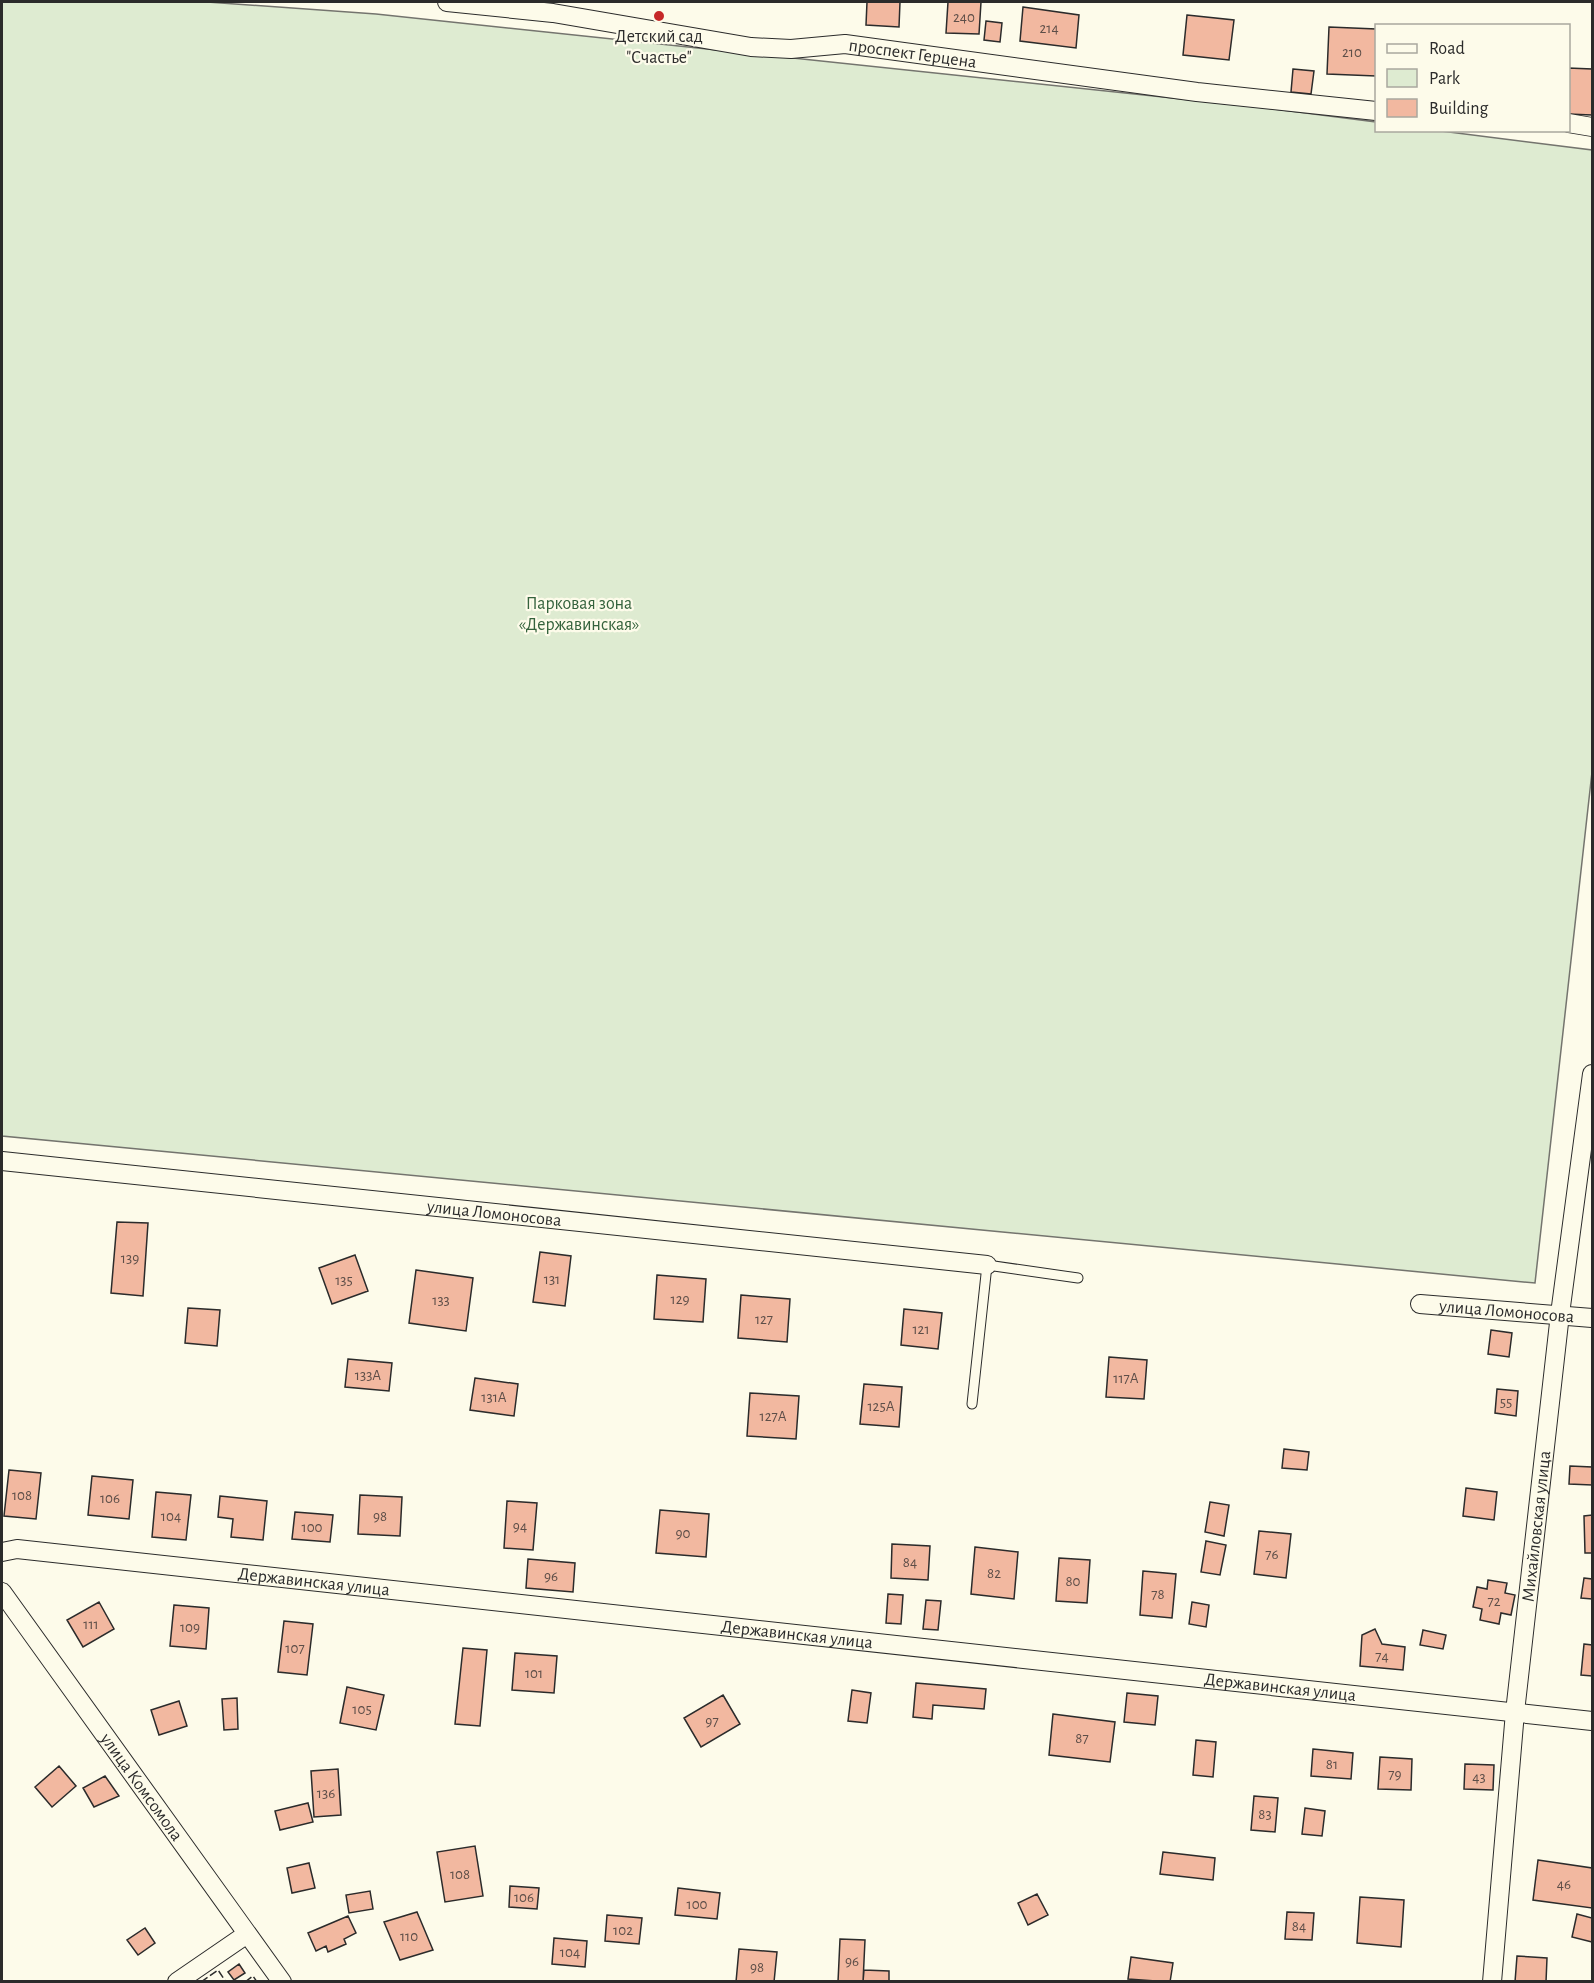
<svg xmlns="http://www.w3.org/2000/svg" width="1594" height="1983" viewBox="0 0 1594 1983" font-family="'Alegreya Sans',sans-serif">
<rect width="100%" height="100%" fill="#fdfbea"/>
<path fill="#deebd1" stroke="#74746e" stroke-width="1.5" d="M2,2h205l169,12 891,94 109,14v8l65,1 151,19v622l-57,511 -1533,-147z"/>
<path fill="#f2b8a0" stroke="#2b2b2b" stroke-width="1.5" d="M867,2h33l-1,25 -33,-2z
M948,2h33l-2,32 -33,-1z
M1023,7l56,8 -3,33 -56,-7z
M1187,15l47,5 -5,40 -46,-5z
M986,21l16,2 -2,19 -16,-2z
M1329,27l47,2v47l-49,-2z
M1568,68l24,1v46l-24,-1z
M1293,69l21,2 -3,23 -20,-2z
M117,1222l31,1 -5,73 -32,-3z
M540,1252l31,4 -6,50 -32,-4z
M355,1255l13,36 -36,13 -13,-36z
M416,1270l57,8 -7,53 -57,-8z
M657,1275l49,4 -3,43 -49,-3z
M741,1295l49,4 -3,43 -49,-4z
M188,1308l32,2 -3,36 -32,-3z
M904,1309l38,4 -4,36 -37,-4z
M1491,1330l21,3 -3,24 -21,-3z
M1109,1357l38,3 -3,39 -38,-2z
M348,1359l44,4 -3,28 -44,-4z
M475,1378l43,6 -4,32 -44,-6z
M864,1384l38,3 -3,40 -39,-3z
M1497,1389l21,2 -2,25 -21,-3z
M750,1393l49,3 -3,43 -49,-3z
M1284,1449l25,3 -2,18 -25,-2z
M1570,1466l22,1v18l-23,-1z
M9,1470l32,3 -5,46 -32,-3z
M92,1476l41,4 -4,39 -41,-4z
M1466,1488l31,4 -3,28 -31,-4z
M156,1492l35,3 -5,45 -34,-3z
M360,1495l42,2 -2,39 -42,-2z
M220,1496l47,5 -4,39 -32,-3 2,-18 -15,-2z
M507,1501l30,2 -4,47 -29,-2z
M1210,1502l19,3 -5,31 -19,-4z
M660,1510l49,4 -3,43 -50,-4z
M295,1512l38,3 -3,27 -38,-3z
M1592,1515v38h-7l-1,-37z
M1259,1531l32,3 -5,44 -32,-4z
M1206,1541l20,4 -6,30 -19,-3z
M892,1544l38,2 -2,34 -37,-2z
M975,1547l43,5 -4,47 -43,-5z
M1059,1558l31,2 -3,43 -31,-2z
M528,1559l47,4 -2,29 -47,-4z
M1143,1571l33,3 -4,44 -32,-3z
M1584,1578l8,1v20l-11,-1z
M1488,1580l19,3 -2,10 10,2 -4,20 -10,-2 -2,11 -19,-4 2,-11 -9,-2 4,-20 10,2z
M888,1594l15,1 -2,29 -15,-1z
M926,1600l15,1 -3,29 -15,-1z
M99,1602l15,27 -31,18 -16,-27z
M1192,1602l17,3 -3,22 -17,-3z
M174,1605l35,3 -3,41 -36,-3z
M284,1621l29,3 -6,51 -29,-3z
M1375,1629l7,15 23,3 -2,23 -43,-4 2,-31z
M1423,1630l23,5 -3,14 -23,-4z
M1584,1644l8,1v31l-11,-1z
M463,1648l24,2 -7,76 -25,-2z
M515,1653l42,3 -3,37 -42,-3z
M916,1683l70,6 -2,20 -51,-4 -1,14 -19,-2z
M347,1687l37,8 -8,35 -36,-7z
M852,1690l19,3 -4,30 -19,-2z
M1127,1693l31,3 -3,29 -31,-3z
M723,1695l17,29 -39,23 -17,-29z
M237,1698l1,31 -14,1 -2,-31z
M179,1701l8,25 -28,9 -8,-25z
M1053,1714l62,8 -5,40 -61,-7z
M1196,1740l20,2 -3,35 -20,-2z
M1313,1749l40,4 -2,26 -40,-3z
M1380,1757l32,2 -1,31 -33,-1z
M1465,1764l29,1 -1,25 -29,-1z
M59,1766l17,20 -24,21 -17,-20z
M338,1769l3,46 -27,2 -3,-46z
M105,1776l14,20 -25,11 -11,-19z
M1254,1796l24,2 -3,34 -24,-2z
M308,1803l5,19 -33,8 -5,-19z
M1305,1808l20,3 -3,25 -20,-2z
M475,1846l8,50 -38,6 -8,-50z
M1163,1852l52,6 -2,22 -53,-6z
M1538,1860l54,8v40l-59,-8z
M309,1863l6,25 -23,5 -5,-25z
M510,1886l29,2 -2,21 -28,-2z
M678,1888l42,5 -3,26 -42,-4z
M370,1891l3,18 -24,4 -3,-18z
M1037,1894l11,21 -20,10 -10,-22z
M1360,1897l44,3 -3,47 -44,-4z
M417,1912l16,38 -33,10 -16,-38z
M1287,1912l27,1 -2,27 -27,-1z
M1577,1914l15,4v24l-20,-5z
M607,1915l35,3 -3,26 -34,-3z
M348,1916l8,17 -12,6 2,5 -18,8 -2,-6 -10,5 -8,-18z
M145,1928l10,15 -17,12 -11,-15z
M554,1938l33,3 -2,26 -33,-3z
M840,1939l25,1 -2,42h-25z
M739,1949l38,3 -3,30h-38z
M1517,1956l30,2 -1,24h-31z
M1131,1957l42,6 -3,19 -42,-3z
M239,1964l6,9 -11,7 -6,-8z
M864,1970l25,1v11h-26z"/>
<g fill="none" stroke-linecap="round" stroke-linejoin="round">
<defs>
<path id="service" d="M972,1404l15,-139 91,13"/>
<g id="minor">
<path id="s1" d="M447,2l106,11 198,34 40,2 54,-5 352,48 179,19"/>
<path d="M1568,123l24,4"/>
<path id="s2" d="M2,1161l985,104"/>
<path id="s3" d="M1420,1304l172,14"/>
<path id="s4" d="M2,1552l15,-3 1575,172"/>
<path id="s5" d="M2,1592l280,390"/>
<path d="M177,1982l70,-48"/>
<path id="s6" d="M1492,1982l23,-270 45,-398 32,-240"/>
</g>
</defs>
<use href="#service" stroke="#2b2b2b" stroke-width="11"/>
<use href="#minor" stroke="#2b2b2b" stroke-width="20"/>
<use href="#service" stroke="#fdfbea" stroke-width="9"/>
<use href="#minor" stroke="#fdfbea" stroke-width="18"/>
<path stroke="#2b2b2b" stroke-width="1.5" stroke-dasharray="8 3" stroke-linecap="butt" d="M201,1982l17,-12 8,12
M245,1982l8,-6 4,6"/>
</g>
<circle fill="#c62828" stroke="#fdfbea" stroke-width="2" cx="659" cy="16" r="6"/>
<g text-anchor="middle" stroke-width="4.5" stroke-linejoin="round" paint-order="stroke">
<g font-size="15" fill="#5d4e48">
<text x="964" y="22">240</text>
<text x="1049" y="33">214</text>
<text x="1352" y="57">210</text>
<text x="130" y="1263">139</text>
<text x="552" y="1284">131</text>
<text x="344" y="1285">135</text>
<text x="680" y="1304">129</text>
<text x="441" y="1305">133</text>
<text x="764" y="1324">127</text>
<text x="921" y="1334">121</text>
<text x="368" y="1380">133А</text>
<text x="1126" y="1383">117А</text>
<text x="494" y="1402">131А</text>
<text x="1506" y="1407">55</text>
<text x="881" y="1411">125А</text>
<text x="773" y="1421">127А</text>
<text x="22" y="1500">108</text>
<text x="110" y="1503">106</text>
<text x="171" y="1521">104</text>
<text x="380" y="1521">98</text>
<text x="520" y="1531">94</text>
<text x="312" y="1532">100</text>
<text x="683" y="1538">90</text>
<text x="1272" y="1559">76</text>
<text x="910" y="1567">84</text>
<text x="994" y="1578">82</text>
<text x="551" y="1581">96</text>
<text x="1073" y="1586">80</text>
<text x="1158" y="1599">78</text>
<text x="1494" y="1606">72</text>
<text x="91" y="1629">111</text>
<text x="190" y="1632">109</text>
<text x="295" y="1653">107</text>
<text x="1382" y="1661">74</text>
<text x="534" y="1678">101</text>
<text x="362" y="1714">105</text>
<text x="712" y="1726">97</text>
<text x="1082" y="1743">87</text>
<text x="1332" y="1769">81</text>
<text x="1395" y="1779">79</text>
<text x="1479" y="1782">43</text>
<text x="326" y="1798">136</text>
<text x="1265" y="1819">83</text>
<text x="460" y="1879">108</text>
<text x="1564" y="1889">46</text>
<text x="524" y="1902">106</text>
<text x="697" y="1909">100</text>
<text x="1299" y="1931">84</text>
<text x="623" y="1935">102</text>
<text x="409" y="1941">110</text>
<text x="570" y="1957">104</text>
<text x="852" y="1966">96</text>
<text x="757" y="1972">98</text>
</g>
<g font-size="18" fill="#2b2b2b" stroke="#fdfbea">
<text x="659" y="42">Детский сад<tspan x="659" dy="21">"Счастье"</tspan></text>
</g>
<g font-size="18" fill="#2b2b2b" stroke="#fdfbea">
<text dy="6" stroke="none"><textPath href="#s1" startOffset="470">проспект Герцена</textPath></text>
<text dy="6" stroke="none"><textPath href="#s2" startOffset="495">улица Ломоносова</textPath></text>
<text dy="6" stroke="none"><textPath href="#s3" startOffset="87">улица Ломоносова</textPath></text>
<text dy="6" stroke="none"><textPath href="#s6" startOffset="458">Михайловская улица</textPath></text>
<text dy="6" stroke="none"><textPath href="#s4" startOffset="314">Державинская улица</textPath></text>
<text dy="6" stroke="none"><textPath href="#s4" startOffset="800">Державинская улица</textPath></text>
<text dy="6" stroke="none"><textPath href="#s4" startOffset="1286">Державинская улица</textPath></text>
<text dy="6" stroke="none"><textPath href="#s5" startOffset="240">улица Комсомола</textPath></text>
</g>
<g font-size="18" fill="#34623c" stroke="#fdfbea">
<text x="579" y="609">Парковая зона<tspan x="579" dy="21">«Державинская»</tspan></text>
</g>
</g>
<rect width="1594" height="1983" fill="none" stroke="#2b2b2b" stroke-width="6"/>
<rect x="1375" y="24" width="195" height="108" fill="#fdfbea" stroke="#a9a89e" stroke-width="1.5"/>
<rect x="1387" y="44" width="30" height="9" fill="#fdfbea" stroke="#a9a89e" stroke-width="1.5"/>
<text x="1429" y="54" font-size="18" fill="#2b2b2b">Road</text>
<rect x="1387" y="69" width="30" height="18" fill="#deebd1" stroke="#a9a89e" stroke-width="1.5"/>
<text x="1429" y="84" font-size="18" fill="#2b2b2b">Park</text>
<rect x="1387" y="99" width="30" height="18" fill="#f2b8a0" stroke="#a9a89e" stroke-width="1.5"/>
<text x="1429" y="114" font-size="18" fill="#2b2b2b">Building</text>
</svg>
